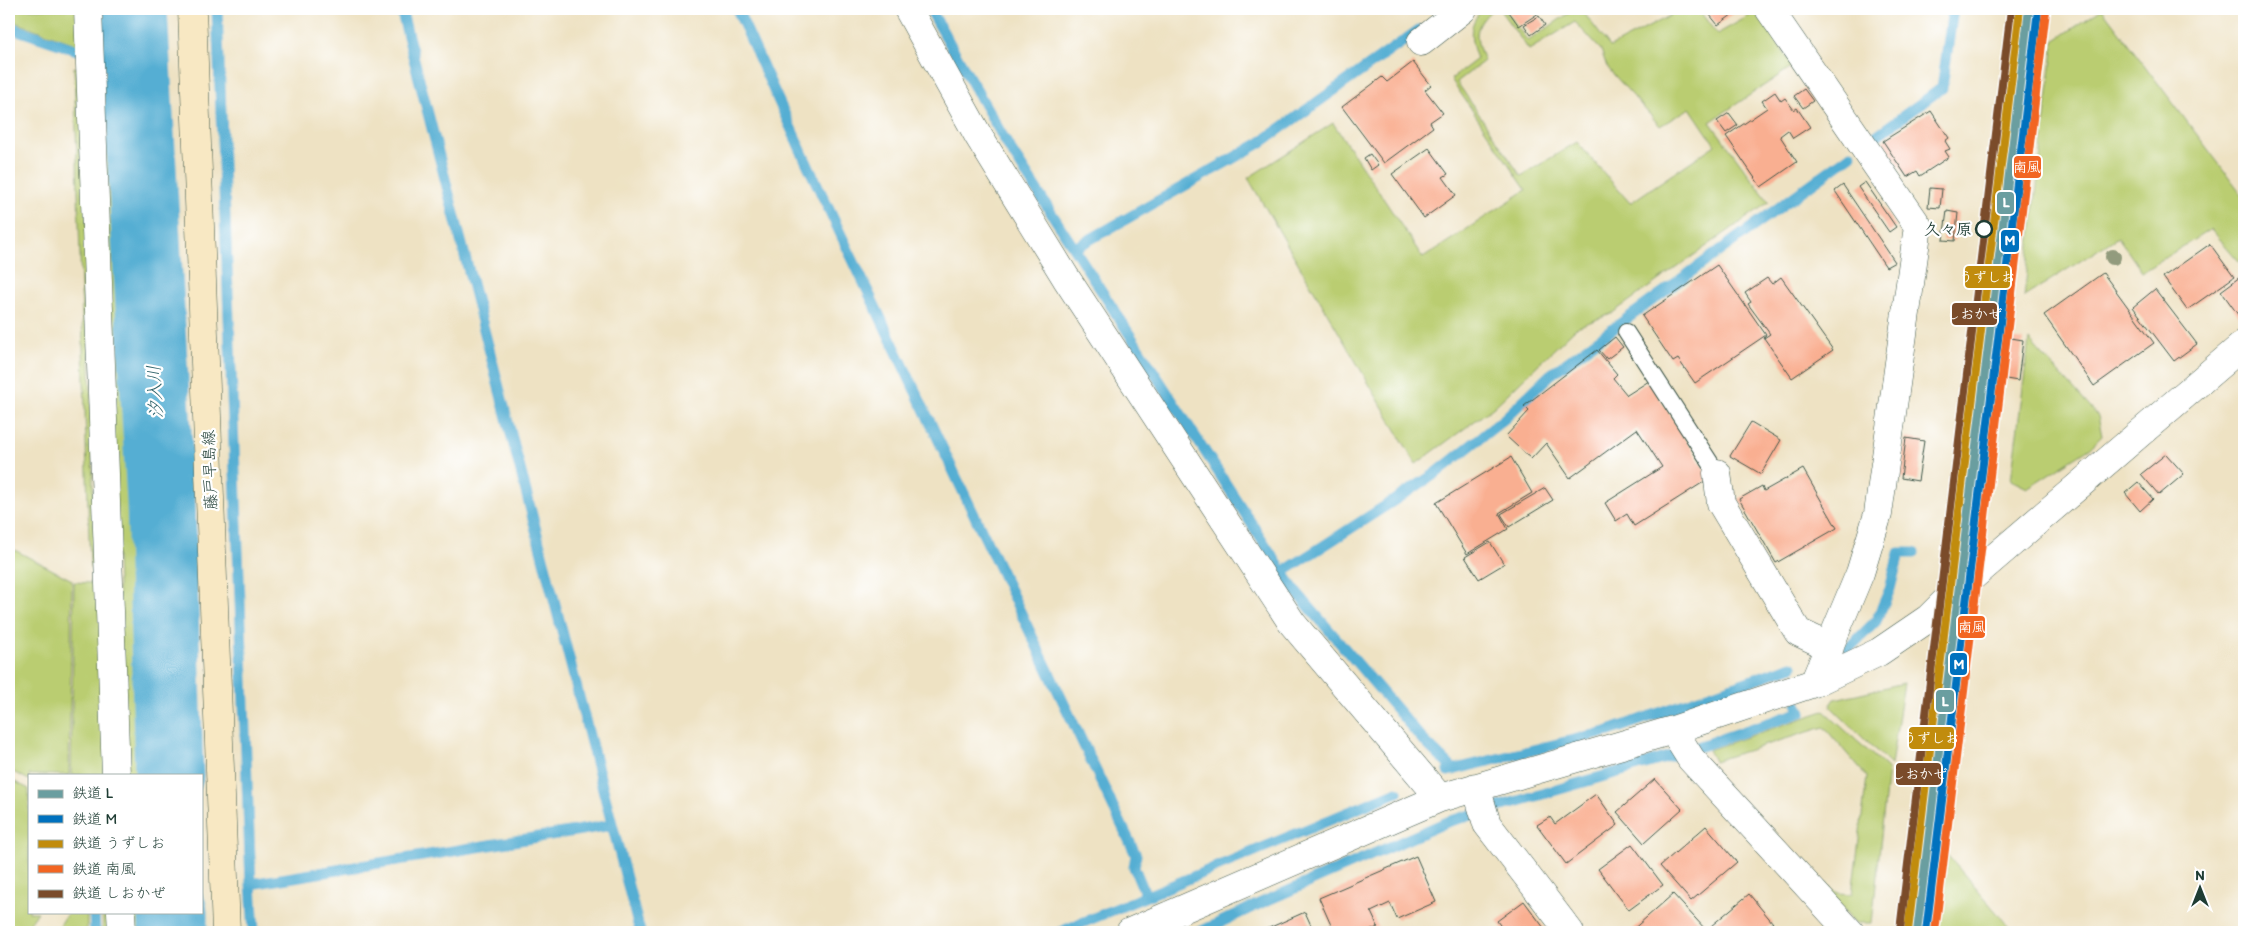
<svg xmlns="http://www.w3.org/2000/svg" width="2253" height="941" viewBox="0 0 2253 941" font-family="Itim,'Klee One',sans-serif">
<rect width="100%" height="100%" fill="#fff"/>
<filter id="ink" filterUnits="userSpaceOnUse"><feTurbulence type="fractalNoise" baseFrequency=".02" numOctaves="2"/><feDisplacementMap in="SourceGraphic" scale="10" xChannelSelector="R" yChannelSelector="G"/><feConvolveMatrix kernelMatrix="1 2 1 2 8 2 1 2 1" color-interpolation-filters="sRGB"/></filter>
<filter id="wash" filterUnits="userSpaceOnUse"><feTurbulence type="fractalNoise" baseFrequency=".0096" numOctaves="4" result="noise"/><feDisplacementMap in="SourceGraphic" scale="20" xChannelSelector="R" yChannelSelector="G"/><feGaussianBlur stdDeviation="1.12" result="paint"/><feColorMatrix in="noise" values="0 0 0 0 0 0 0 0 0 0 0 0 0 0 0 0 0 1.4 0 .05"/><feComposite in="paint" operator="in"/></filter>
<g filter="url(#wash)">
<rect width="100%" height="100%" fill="#eee2c3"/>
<path fill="#bacd71" stroke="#6c8552" d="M9,9h68l1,36 -69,-25z
M97,9h21l19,498 9,99 3,169h-24z
M1483,9h10c-21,19 -18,28 -9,52l-27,21 64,94 56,-34 53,61 85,-58 -25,-37 -30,18 -53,-59 -6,-17 -26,-28 -46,28 -30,-41h5l24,32 47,-32h6l29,38 73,-38h15l19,25 39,-22 37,54 -83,56 59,80 -158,112 -34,13 -83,80 -78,57 -168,-286 85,-55 90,135 103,-68 -75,-111 26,-20c-7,-19 -10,-35 6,-50z
M2102,9l142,188v70l-33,-38 -69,43 -24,-35 -94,60 30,-256z
M74,67l9,2 12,504 -5,-5z
M2029,340l69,76 4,20 -11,11 -64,41 -16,-8z
M9,547l63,33 -3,195h-40v5l-20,-10z
M74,582l30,2 6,191h-39z
M1904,683l-13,82 -61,-59 5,-7z
M1824,711l64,58 -16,154h-17l-38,-46 21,16 14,1 15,-117 -43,-50 -110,34 -6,-11z
M9,779l20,10v123h9l-14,20h-15z
M1943,850l67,78 -5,4h-72z
M68,912h19v20h-31z
M102,912h13v20h-12z
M131,912h22l1,20h-22z"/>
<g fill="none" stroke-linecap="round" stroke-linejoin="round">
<path stroke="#55aed3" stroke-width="11" d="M217,9l34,875 3,48
M401,9l239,923
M737,9l67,148 332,698 -2,12 12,29
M930,9l80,140 283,439 129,151 32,31
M9,27l68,23
M116,55l19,3
M1876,136l66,-48 11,-79
M1075,248l185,-105 159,-113
M1283,572l152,-98 69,-55 46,-44 301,-220
M1849,648l27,-27 14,-32 9,-36h15
M1448,771l158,-39 186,-66
M251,884l361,-59
M94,912l1,20
M1060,932l337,-140
M1200,932l61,-29 186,-81 212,-62 142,-48 -3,-6"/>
<path stroke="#55aed3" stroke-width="69" d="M133,9l28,493 8,273
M173,912v20"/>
</g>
<g id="blocks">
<path fill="#f9af91" d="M1507,9h38l-26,17z
M1705,9h35l-22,16z
M1539,16l6,9 -14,10 -7,-10z
M1413,62l18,23 -6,5 18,23 -13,9 3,5 -49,36 -42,-56 40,-30 5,5z
M1804,89l9,12 -10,7 -9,-12z
M1775,92l6,9 4,-3 9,12 3,-2 13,19 -17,11 -5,-8 -8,6 17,26 -36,25 -35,-51 41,-28 -5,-7z
M1931,111l18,27 -4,3 5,8 -5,2 4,6 -29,19 -3,-5 -10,6 -24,-36z
M1729,113l9,12 -12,8 -9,-12z
M1429,148l19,26 -5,3 13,18 -32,23 -32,-44z
M1370,154l8,11 -7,5 -7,-12z
M1865,182l31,45 -7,5 -31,-45z
M1843,185l52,77 -9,5 -51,-76z
M1930,188l12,1 -2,19 -12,-1z
M1947,211l11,2 -3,28 -12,-1z
M2210,244l24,33 -47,33 -24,-33z
M1717,265l49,70 -71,48 -17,-24 -5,3 -31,-46z
M2103,273l51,70 -60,43 -50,-71z
M2244,274v49l-23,-32z
M1781,277l52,73 -41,28 -28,-40 6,-4 -22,-30 3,-2 -6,-9 22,-15 5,6z
M2155,289l42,55 -23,17 -41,-54z
M1615,337l8,10 -16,12 -8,-9z
M2011,338l12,2 -5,41 -12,-2z
M1597,350l20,24 -4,4 14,17 22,-14 61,97 -76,48 -7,-12 -11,7 -11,-18 57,-36 -25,-38 -67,49 -24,-35 -15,16 -25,-23 23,-25 -5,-5z
M1751,422l30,18 -20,34 -31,-18z
M1906,438l18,3 -6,40 -17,-3z
M2166,454l18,20 -25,21 -18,-21z
M1511,457l21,36 -33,20 9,16 -41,25 -31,-51z
M1803,469l34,59 -61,35 -37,-64 23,-13 2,5z
M2138,482l15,17 -13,12 -15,-18z
M1545,488l8,12 -44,27 -8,-13z
M1490,542l14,22 -25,15 -14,-22z
M1655,779l27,30 -38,34 -27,-31z
M1596,794l22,31 -52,39 -29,-39 13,-8 5,7z
M1706,826l31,36 -46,39 -31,-35z
M1632,844l31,41 -34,25 -31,-41z
M1416,856l20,46 -39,17 -7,-16 -19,9 7,15 -11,5h-33l-15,-34z
M1673,894l33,36 -2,2h-74z
M1749,894l24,29 -11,9h-45l-6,-6z
M1524,901l23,31h-42l-8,-11z
M1305,912l9,20h-54z"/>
</g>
</g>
<g filter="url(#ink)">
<use href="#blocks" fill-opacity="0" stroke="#3e5649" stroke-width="1"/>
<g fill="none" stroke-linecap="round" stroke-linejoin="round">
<defs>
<path id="lane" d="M1626,332l91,141"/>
<path id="street" d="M88,9l28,766
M908,9l71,128 87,141 226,345 148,175
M1421,42l42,-33
M1717,473l4,30 77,129 32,15
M1814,683l65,-31 50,-34 29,-29 286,-245
M1673,730l18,29 159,173
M1476,787l11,37 83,108
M121,912l1,20
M1130,932l310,-134 233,-68 141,-47 46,-110 18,-59 40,-288 -149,-217"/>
<path id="secondary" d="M192,9l34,923"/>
</defs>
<use href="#lane" stroke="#3e5649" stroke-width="18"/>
<use href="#street" stroke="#3e5649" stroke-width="29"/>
<use href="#secondary" stroke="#3e5649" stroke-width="29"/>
<use href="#lane" stroke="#fff" stroke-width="16"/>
<use href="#street" stroke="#fff" stroke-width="28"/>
<use href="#secondary" stroke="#f8e8c3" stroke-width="28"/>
<defs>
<path id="rail-1" d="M1917,932l112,-923"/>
<path id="rail-2" d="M1926,932l112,-922"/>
<path id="rail-3" d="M1908,931l112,-922"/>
<path id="rail-4" d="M1935,932l111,-921"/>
<path id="rail-5" d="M1900,930l111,-921"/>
</defs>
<use href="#rail-1" stroke="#fff" stroke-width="11"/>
<use href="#rail-2" stroke="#fff" stroke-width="11"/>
<use href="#rail-3" stroke="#fff" stroke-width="11"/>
<use href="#rail-4" stroke="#fff" stroke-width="11"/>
<use href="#rail-5" stroke="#fff" stroke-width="11"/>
<use href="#rail-1" stroke="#6a9ea0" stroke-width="8"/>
<use href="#rail-2" stroke="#0071be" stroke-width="8"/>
<use href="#rail-3" stroke="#c18c0d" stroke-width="8"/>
<use href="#rail-4" stroke="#f26522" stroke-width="8"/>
<use href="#rail-5" stroke="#7a4b2a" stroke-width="8"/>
</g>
<circle fill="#929b7d" cx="2113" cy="257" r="8"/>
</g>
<circle fill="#fff" stroke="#1f3d34" stroke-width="2.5" cx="1984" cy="229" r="8"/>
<g text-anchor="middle" stroke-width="4.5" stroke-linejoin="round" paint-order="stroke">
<g font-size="16" font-weight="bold" fill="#1f3d34" stroke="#fff" text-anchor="end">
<text x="1972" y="235">久々原</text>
</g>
<g font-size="16" fill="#1f3d34" stroke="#fff">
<text transform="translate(209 470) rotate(-92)" y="6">藤戸早島線</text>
</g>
<g font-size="18" font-style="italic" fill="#32656c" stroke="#fff">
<text transform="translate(155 392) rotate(-93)" y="6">汐入川</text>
</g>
</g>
<g stroke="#fff" stroke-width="2">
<rect x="2013" y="155" width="29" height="24" rx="5" fill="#f26522"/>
<rect x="1996" y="191" width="19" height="24" rx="5" fill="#6a9ea0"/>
<rect x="2000" y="229" width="20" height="24" rx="5" fill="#0071be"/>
<rect x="1964" y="265" width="47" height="24" rx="5" fill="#c18c0d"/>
<rect x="1951" y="302" width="47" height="24" rx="5" fill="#7a4b2a"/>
<rect x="1957" y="615" width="29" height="24" rx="5" fill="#f26522"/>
<rect x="1949" y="652" width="19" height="24" rx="5" fill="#0071be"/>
<rect x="1935" y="689" width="20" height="24" rx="5" fill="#6a9ea0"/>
<rect x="1908" y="726" width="47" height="24" rx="5" fill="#c18c0d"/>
<rect x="1895" y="762" width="47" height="24" rx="5" fill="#7a4b2a"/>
</g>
<g font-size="14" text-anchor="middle" font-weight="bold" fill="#fff">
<text x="2027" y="172">南風</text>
<text x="2006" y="207">L</text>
<text x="2010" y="245">M</text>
<text x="1987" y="282">うずしお</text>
<text x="1974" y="319">しおかぜ</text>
<text x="1972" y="632">南風</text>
<text x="1959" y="669">M</text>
<text x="1945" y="706">L</text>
<text x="1931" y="743">うずしお</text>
<text x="1919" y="779">しおかぜ</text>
</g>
<rect width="2253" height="941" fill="none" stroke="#fff" stroke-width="30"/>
<rect x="28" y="774" width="175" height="140" fill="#ffffff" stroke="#a5b1ae"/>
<rect x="38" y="790" width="25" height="8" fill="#6a9ea0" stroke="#a5b1ae"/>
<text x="72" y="798" font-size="15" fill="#1f3d34">鉄道 L</text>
<rect x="38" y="815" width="25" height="8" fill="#0071be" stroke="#a5b1ae"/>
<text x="72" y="824" font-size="15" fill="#1f3d34">鉄道 M</text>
<rect x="38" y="840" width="25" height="8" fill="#c18c0d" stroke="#a5b1ae"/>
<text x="72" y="848" font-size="15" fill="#1f3d34">鉄道 うずしお</text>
<rect x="38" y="865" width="25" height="8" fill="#f26522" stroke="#a5b1ae"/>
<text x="72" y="874" font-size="15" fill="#1f3d34">鉄道 南風</text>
<rect x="38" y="890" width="25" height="8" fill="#7a4b2a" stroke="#a5b1ae"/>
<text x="72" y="898" font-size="15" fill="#1f3d34">鉄道 しおかぜ</text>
<g transform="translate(2200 888)" stroke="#ffffff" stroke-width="4" paint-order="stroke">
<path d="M0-4L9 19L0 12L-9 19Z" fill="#1f3d34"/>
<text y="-8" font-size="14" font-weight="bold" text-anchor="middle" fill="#1f3d34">N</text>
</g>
</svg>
